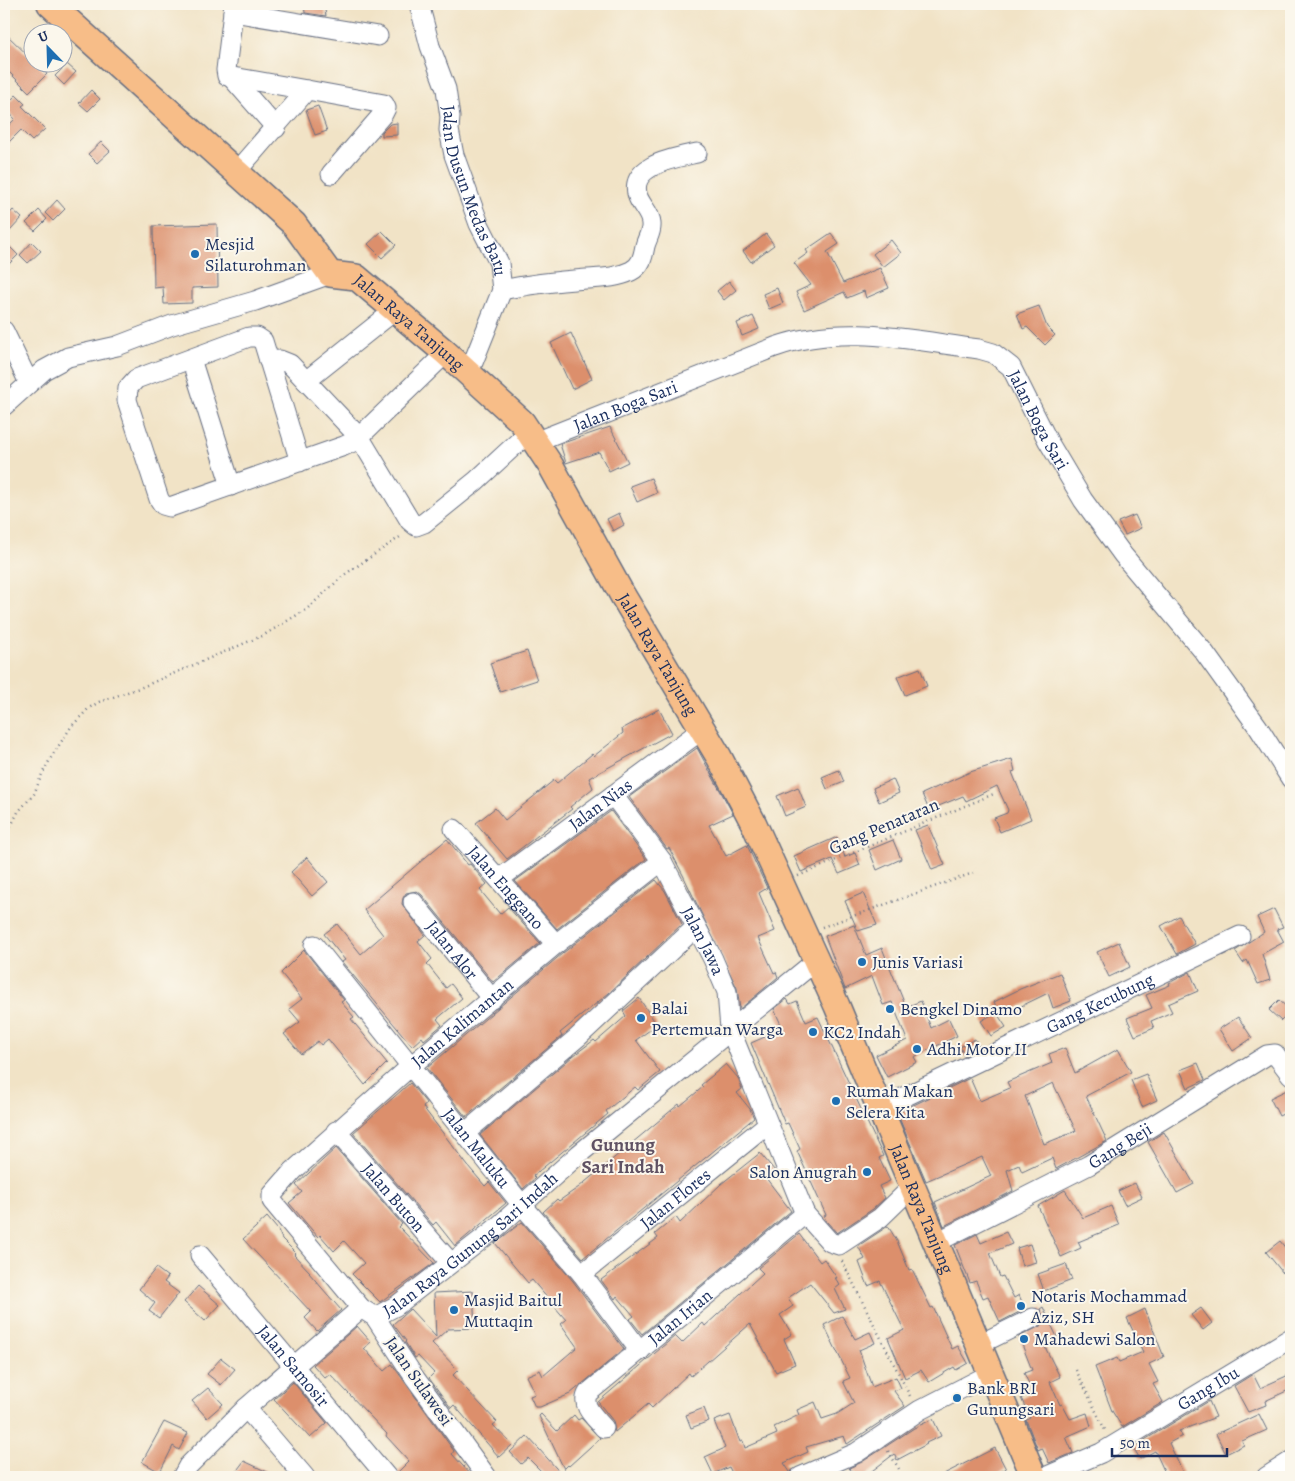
<svg xmlns="http://www.w3.org/2000/svg" width="1295" height="1481" viewBox="0 0 1295 1481" font-family="Alegreya,serif">
<rect width="100%" height="100%" fill="#fbf7ec"/>
<filter id="ink" filterUnits="userSpaceOnUse"><feTurbulence type="fractalNoise" baseFrequency=".02" numOctaves="2"/><feDisplacementMap in="SourceGraphic" scale="10" xChannelSelector="R" yChannelSelector="G"/><feConvolveMatrix kernelMatrix="1 2 1 2 8 2 1 2 1" color-interpolation-filters="sRGB"/></filter>
<filter id="wash" filterUnits="userSpaceOnUse"><feTurbulence type="fractalNoise" baseFrequency=".0096" numOctaves="4" result="noise"/><feDisplacementMap in="SourceGraphic" scale="20" xChannelSelector="R" yChannelSelector="G"/><feGaussianBlur stdDeviation="1.12" result="paint"/><feColorMatrix in="noise" values="0 0 0 0 0 0 0 0 0 0 0 0 0 0 0 0 0 1.4 0 .05"/><feComposite in="paint" operator="in"/></filter>
<g filter="url(#wash)">
<rect width="100%" height="100%" fill="#f1e3c6"/>
<g id="blocks">
<path fill="#dc8f6c" fill-rule="evenodd" d="M304,4h20l2,12 -21,-3z
M4,32l43,42 -18,18 -25,-25z
M67,64l9,8 -12,13 -9,-9z
M91,90l9,9 -12,12 -9,-8z
M16,95l9,9 -3,2 23,23 -13,12 -11,-11 -17,17v-17l11,-11 -11,-12z
M318,106l9,25 -12,4 -9,-25z
M397,123v12l-15,1v-4l8,-8z
M101,142l9,9 -13,12 -9,-9z
M57,200l8,9 -12,12 -8,-8z
M13,210l9,8 -12,13 -6,-6v-5z
M39,210l8,9 -12,12 -9,-8z
M217,224l1,63 -26,1v15l-28,1 -1,-17 -9,1 -1,-62z
M382,231l14,14 -14,13 -14,-14z
M831,233l8,11 -12,8 16,31 37,-15 9,20 -23,10 -2,-7 -17,7 -3,-6 -40,18 -8,-18 15,-7 -17,-22 14,-10 -2,-3z
M766,234l8,11 -23,17 -8,-11z
M891,240l10,13 -18,14 -10,-13z
M4,241l14,14 -14,14z
M32,242l9,9 -13,12 -8,-8z
M729,281l7,9 -12,10 -7,-9z
M777,288l6,15 -14,6 -6,-15z
M1039,306l8,21 8,8 -10,10 -18,-18 -4,2 -6,-15z
M753,316l6,13 -17,7 -5,-13z
M571,333l21,46 -20,10 -21,-46z
M610,427l18,35 -19,9 -10,-19 -33,11 -6,-19z
M651,478l6,15 -20,9 -7,-16z
M619,513l5,12 -11,6 -6,-12z
M1135,515l6,13 -16,7 -7,-13z
M527,651l10,29 -37,12 -10,-29z
M920,668l7,18 -22,9 -8,-18z
M659,709l13,24 -83,45 4,10 -23,19 2,2 -65,50 -31,-36 19,-15 10,12 49,-40 3,3 35,-29 2,2 29,-23 -1,-4z
M697,748l36,66 -24,11 17,31 21,-11 20,43 -8,5 16,38 -17,7 16,35 2,-1 2,5 -38,32 -3,-21 -54,-113 -14,-27 -2,1 -38,-52z
M1012,759l3,12 -3,1 19,47 -31,13 -6,-14 13,-5 1,-3 -11,-24 -31,15 -3,-5 -34,14 -7,-16 48,-22z
M839,770l5,12 -17,7 -5,-12z
M893,779l6,14 -20,9 -6,-14z
M798,787l8,20 -21,9 -8,-20z
M611,811l35,48 -89,70 -42,-48z
M928,825l17,40 -13,5 -17,-40z
M837,837l8,20 10,-4 5,12 -21,9 -7,-15 -31,13 -7,-16z
M447,839l21,26 2,-1 17,20 -7,6 20,24 8,-7 32,36 -47,39 -71,-87 -5,-4 -11,2 -3,5 -1,6 23,31 -7,6 14,18 -5,5 19,24 5,-4 11,14 -25,21 5,6 -18,15 -2,-3 -10,9 -70,-84 3,-2 -21,-26 13,-10 24,30 22,-19 -19,-25z
M893,840l8,19 -24,11 -8,-20z
M307,857l21,25 -16,14 -21,-24z
M656,880l9,11 17,33 -73,69 -49,40 2,3 -96,81 -39,-49 136,-115z
M863,893l14,32 -19,6 -13,-30z
M1274,909l9,18 -6,2 7,13 -22,12 8,26 -12,4 -11,-24 -4,3 -8,-12 29,-19 -7,-15z
M1179,916l16,28 -18,10 -16,-28z
M854,925l12,30 16,-7 24,59 15,-6 10,27 18,-9 8,17 -43,21 3,5 -30,15 -11,-22 31,-15 -15,-38 -9,3 -11,-29 -27,13 -20,-53z
M1119,942l11,25 -21,10 -12,-25z
M304,950l40,50 -3,2 13,15 -3,2 36,44 -22,22 -37,-46 -7,6 -3,-4 -17,13 -17,-20 16,-12 -11,-13 13,-10 -21,-26z
M1190,972l8,19 -30,13 4,8 -21,9 3,7 -19,8 -8,-18 25,-10 -6,-13 24,-10 -1,-2z
M1060,973l11,28 -18,7 -5,-15 -47,23 -7,-14 26,-13z
M639,998l18,27 -21,15 24,32 -22,18 -3,-3 -29,24 2,3 -75,62 2,2 -12,11 -43,-54 93,-79 21,-16 2,2 30,-26 -3,-5z
M787,999l3,5 7,-3 9,21 12,-5 65,139 -4,2 11,23 -11,5 6,12 -12,11 -36,24 -11,-12 -2,-5 2,-1 -29,-64 3,-2 -12,-26 -3,1 -34,-81 32,-14 -9,-20z
M1279,1000l12,11 -10,10 -12,-11z
M996,1012l10,15 -15,9 -10,-15z
M1238,1017l14,21 -19,13 -14,-22z
M975,1039l5,9 -16,8 -4,-9z
M1065,1048l10,25 43,-24 13,23 -45,24 21,45 -51,28 -4,-11 -30,14 -3,-7 -12,5 6,21 -69,35 -9,-24 56,-26 -9,-19 -56,24 -29,-68 73,-35 10,23 30,-13 -3,-6 45,-19 -3,-9zM1053,1083l23,48 -32,13 -19,-48z
M1198,1063l7,17 -17,8 -8,-18z
M726,1064l12,14 4,11 -5,4 13,16 4,9 -171,140 -40,-46 14,-13 2,2 20,-14 100,-83 1,2 23,-19 -2,-2z
M1146,1074l11,26 -15,7 -11,-27z
M410,1083l17,21 -4,3 45,59 17,20 4,-4 17,21 -51,43 -19,-24 -3,3 -80,-92z
M1291,1088v22l-12,6 -9,-18z
M1164,1132l30,52 -17,9 -29,-51z
M336,1148l66,76 -3,3 35,36 -54,39 -28,-28 12,-11 -20,-22 -10,10 -14,-16 -2,2 -29,-34 13,-11 -6,-7z
M760,1153l15,18 -9,7 25,33 -149,123 -12,-15 4,-3 -17,-20 -2,3 -14,-19 57,-42 -3,-4 21,-17 4,6 41,-39z
M1135,1183l7,14 -17,8 -7,-14z
M1065,1190l18,28 28,-12 8,19 -41,17 3,6 -20,9 -23,-51z
M267,1217l11,13 4,9 14,14 -2,2 16,17 -1,1 32,37 -24,21 -12,-13 6,-6 -68,-73z
M522,1222l51,59 51,68 -54,45 -30,13h-5l-5,-11 5,-2 -9,-18 14,-6 3,6 34,-29 -16,-23 5,-4 -34,-40 -4,3 -33,-40z
M888,1226l9,15 12,29 3,-1 19,39 2,-1 19,42 6,-3 10,17 -12,7 -2,-3 -25,15 -8,-12 -16,8 -17,-40 16,-8 -24,-49 -12,5 -9,-24 6,-3 -7,-13z
M1006,1232l6,12 -22,9 10,24 3,-1 11,22 5,-3 6,14 -25,13 -12,-26 -5,2 -7,-17 -6,2 -15,-38 22,-11 4,9z
M799,1234l21,28 4,-3 13,19h-2l5,7 -5,4 10,20 -11,4 -24,-30 -22,15 5,8 -13,9 12,19 -8,5 11,25 -19,8 -26,-48 -59,52 -2,-3 -37,35 -4,-4 -33,28 -2,-11 -15,-19 77,-66 7,7 21,-20 2,3 58,-53 -5,-5z
M1280,1241l11,14v11l-8,7 -17,-21z
M1030,1244l6,18 -14,4 -5,-18z
M1066,1264l6,16 -28,11 -6,-17z
M156,1268l12,9 -4,5 15,11 -20,25 -10,-7 6,-8 -16,-14z
M198,1286l22,19 -15,16 -21,-19z
M473,1291l2,37 -27,1 -16,14 26,27 -5,5 44,47 -4,3 19,20 -13,12 -45,-52 -3,3 -22,-30 5,-5 -16,-17 -3,2 -10,-16 1,-1 -13,-17 17,-15 26,28 -2,-44z
M1043,1307l14,30 -14,6 17,34 -10,5 10,23 2,-1 8,15 17,-6 4,13 -25,11 7,16 -24,10 -7,-15 -4,2 -12,-30 4,-2 -9,-20 12,-5 -9,-20 8,-3 -13,-33 23,-12 2,-7 -4,-9z
M1201,1308l11,15 -9,7 -12,-15z
M1145,1309l19,48 -15,7 9,18 -5,2 10,18 -41,25 -10,-16 -17,-44 22,-9 2,4 24,-10 -16,-34z
M842,1316l13,23 15,-7 5,11 -16,7 13,37 24,-10 5,11 -7,3 11,15 -58,38 -3,-8 -38,11 2,5 -24,11 6,9 -8,5h-48l-5,-10 -16,7 -8,-17 20,-9 -11,-27 16,-6 10,27 3,-1 2,7 32,-14 -3,-7 25,-12 -2,-5 18,-8 7,17 15,-5 17,-11 -11,-22 7,-3 -26,-53z
M357,1326l14,16 -7,6 20,23 8,-7 62,87 -2,3 21,23h-75l-1,-4 12,-12 -23,-25 1,-2 -57,-60 -5,4 -12,-13z
M221,1358l14,11 -14,16 -14,-11z
M1253,1374l7,14 31,-14v15l-26,12 1,4 -18,7 -14,-26z
M293,1382l34,41 -17,15 -36,-39z
M208,1388l15,16 -16,14 -15,-17z
M1209,1401l7,16 -37,14 3,5 -13,7 14,30 -8,4h-8l-12,-26 -15,8 -7,-12z
M704,1408l5,13 -18,7 -5,-13z
M541,1414l16,17 17,-16 4,5 3,-2 19,20 -31,28 -1,-1 -4,4 -25,-53z
M1259,1414l8,16 -25,11 2,4 -18,9 -10,-20z
M933,1419l8,17 -15,7 1,1 -30,16 -3,-6 -30,23h-7l-8,-9 13,-6 52,-34z
M164,1422l24,11 -9,17 -6,-4 -13,26 -18,-10z
M527,1436l12,13 25,28h-17l-19,-19 -7,6 -11,-12z
M995,1448l11,21 -16,8h-52z
M244,1461l34,16h-46z"/>
</g>
</g>
<g filter="url(#ink)">
<use href="#blocks" fill-opacity="0" stroke="#666e82" stroke-width="1"/>
<g fill="none" stroke-linecap="round" stroke-linejoin="round">
<defs>
<g id="minor">
<path d="M234,4l-8,66 1,6 80,14"/>
<path id="s1" d="M419,4l11,42 16,43 4,28 -1,13 5,25 25,69 20,39 3,27 -34,85"/>
<path d="M233,12l145,24"/>
<path d="M232,78l44,50"/>
<path d="M236,172l71,-82 77,14 2,4 -3,6 -52,60"/>
<path d="M502,290c28,-6 56,-9 84,-11 15,-1 31,-1 45,-8 10,-5 12,-14 14,-25 2,-8 7,-14 6,-22 0,-10 -9,-17 -13,-27 -11,-32 37,-39 59,-44"/>
<path d="M4,331l25,52"/>
<path d="M191,359l40,127"/>
<path d="M269,361l11,-1 10,4 70,74 50,83 6,5 8,-3 52,-42 53,-49"/>
<path d="M306,381l88,-70"/>
<path d="M4,406l40,-36 24,-13 49,-11 55,-21 83,-24 75,-27"/>
<path id="s2" d="M537,441l238,-94c67,-24 135,-7 204,2l14,4 18,14 37,74 35,59 40,55 81,97 54,75 33,52"/>
<path d="M300,462l-37,-121 -6,-4h-8l-113,42 -8,9 -1,12 32,99 4,6 7,2 174,-61 11,-5 91,-88"/>
<path id="s3" d="M613,795l49,66 51,98 14,33 3,37 75,185 25,28 9,3 41,-27 32,-31"/>
<path id="s4" d="M454,829l102,115"/>
<path id="s5" d="M499,879l204,-150"/>
<path id="s6" d="M413,902l79,97"/>
<path id="s7" d="M314,945l208,260 60,69 58,77"/>
<path id="s8" d="M879,1109l361,-173"/>
<path id="s9" d="M336,1131l114,131"/>
<path d="M465,1133l113,-96 118,-110"/>
<path id="s10" d="M935,1243l154,-78 178,-110 8,-1 16,21"/>
<path id="s11" d="M200,1255l187,222"/>
<path id="s12" d="M582,1274l186,-150"/>
<path id="s13" d="M375,1317l21,-11 99,-77 84,-75 238,-194"/>
<path d="M978,1345l55,-27"/>
<path d="M246,1408l59,69"/>
<path id="s14" d="M604,1428c-8,-10 -24,-22 -16,-35l217,-179"/>
<path d="M182,1477l6,-11 58,-58 115,-100"/>
<path id="s15" d="M487,1477l-72,-99 -40,-61 -14,-9 -89,-107v-6l21,-24 118,-105 145,-122 106,-83"/>
<path d="M800,1477l56,-24 64,-43 72,-37"/>
<path id="s16" d="M1045,1477l56,-24 190,-115"/>
<path d="M1266,1477l25,-16"/>
</g>
<g id="major">
<path id="s17" d="M50,4l244,220 36,50 26,3 90,76 76,69 29,44 72,130 96,161 35,67 83,182 197,471"/>
</g>
</defs>
<use href="#minor" stroke="#666e82" stroke-width="21"/>
<use href="#major" stroke="#666e82" stroke-width="28"/>
<path stroke="#666e82" stroke-width="2.5" stroke-dasharray="1 4" stroke-linecap="butt" d="M4,840l14,-28 16,-18 8,-20 10,-18 19,-29 18,-19 10,-6 43,-15 122,-52 43,-26 37,-34 59,-40
M798,876l198,-83
M822,927l151,-54
M842,1261l68,135
M1076,1370l30,62
M888,1451l16,26"/>
<use href="#minor" stroke="#fff" stroke-width="19"/>
<use href="#major" stroke="#f7bd88" stroke-width="25"/>
</g>
</g>
<g fill="#1f6fb2" stroke="#fbf7ec" stroke-width="2">
<circle cx="195" cy="254" r="5"/>
<circle cx="862" cy="962" r="5"/>
<circle cx="890" cy="1009" r="5"/>
<circle cx="641" cy="1018" r="5"/>
<circle cx="813" cy="1032" r="5"/>
<circle cx="917" cy="1049" r="5"/>
<circle cx="836" cy="1101" r="5"/>
<circle cx="867" cy="1172" r="5"/>
<circle cx="1021" cy="1306" r="5"/>
<circle cx="454" cy="1310" r="5"/>
<circle cx="1024" cy="1339" r="5"/>
<circle cx="957" cy="1398" r="5"/>
</g>
<g text-anchor="middle" stroke-width="4" stroke-linejoin="round" paint-order="stroke">
<g font-size="18" fill="#1b2f5e" stroke="#fbf7ec">
<text dy="6" stroke="none"><textPath href="#s1" startOffset="196">Jalan Dusun Medas Baru</textPath></text>
<text dy="6" stroke="none"><textPath href="#s17" startOffset="486">Jalan Raya Tanjung</textPath></text>
<text dy="6" stroke="none"><textPath href="#s2" startOffset="95">Jalan Boga Sari</textPath></text>
<text dy="6" stroke="none"><textPath href="#s2" startOffset="559">Jalan Boga Sari</textPath></text>
<text dy="6" stroke="none"><textPath href="#s17" startOffset="906">Jalan Raya Tanjung</textPath></text>
<text dy="6" stroke="none"><textPath href="#s5" startOffset="126">Jalan Nias</textPath></text>
<text transform="translate(884 826) rotate(-23)" y="6">Gang Penataran</text>
<text dy="6" stroke="none"><textPath href="#s4" startOffset="78">Jalan Enggano</textPath></text>
<text dy="6" stroke="none"><textPath href="#s3" startOffset="172">Jalan Jawa</textPath></text>
<text dy="6" stroke="none"><textPath href="#s6" startOffset="62">Jalan Alor</textPath></text>
<text dy="6" stroke="none"><textPath href="#s8" startOffset="245">Gang Kecubung</textPath></text>
<text dy="6" stroke="none"><textPath href="#s15" startOffset="614">Jalan Kalimantan</textPath></text>
<text dy="6" stroke="none"><textPath href="#s10" startOffset="209">Gang Beji</textPath></text>
<text dy="6" stroke="none"><textPath href="#s7" startOffset="260">Jalan Maluku</textPath></text>
<text dy="6" stroke="none"><textPath href="#s9" startOffset="88">Jalan Buton</textPath></text>
<text dy="6" stroke="none"><textPath href="#s12" startOffset="120">Jalan Flores</textPath></text>
<text dy="6" stroke="none"><textPath href="#s17" startOffset="1521">Jalan Raya Tanjung</textPath></text>
<text dy="6" stroke="none"><textPath href="#s13" startOffset="120">Jalan Raya Gunung Sari Indah</textPath></text>
<text dy="6" stroke="none"><textPath href="#s14" startOffset="161">Jalan Irian</textPath></text>
<text dy="6" stroke="none"><textPath href="#s11" startOffset="145">Jalan Samosir</textPath></text>
<text transform="translate(419 1381) rotate(55)" y="6">Jalan Sulawesi</text>
<text dy="6" stroke="none"><textPath href="#s16" startOffset="186">Gang Ibu</textPath></text>
</g>
<g font-size="18" fill="#1b2f5e" stroke="#fbf7ec" text-anchor="start">
<text x="205" y="250">Mesjid<tspan x="205" dy="21">Silaturohman</tspan></text>
<text x="872" y="968">Junis Variasi</text>
<text x="651" y="1014">Balai<tspan x="651" dy="21">Pertemuan Warga</tspan></text>
<text x="900" y="1015">Bengkel Dinamo</text>
<text x="823" y="1038">KC2 Indah</text>
<text x="927" y="1055">Adhi Motor II</text>
<text x="846" y="1097">Rumah Makan<tspan x="846" dy="21">Selera Kita</tspan></text>
<text x="857" y="1178" text-anchor="end">Salon Anugrah</text>
<text x="1031" y="1302">Notaris Mochammad<tspan x="1031" dy="21">Aziz, SH</tspan></text>
<text x="464" y="1306">Masjid Baitul<tspan x="464" dy="21">Muttaqin</tspan></text>
<text x="1034" y="1345">Mahadewi Salon</text>
<text x="967" y="1394">Bank BRI<tspan x="967" dy="21">Gunungsari</tspan></text>
</g>
<g font-size="19" font-weight="bold" fill="#5f5163" stroke="#fbf7ec">
<text x="623" y="1151">Gunung<tspan x="623" dy="22">Sari Indah</tspan></text>
</g>
</g>
<rect width="1295" height="1481" fill="none" stroke="#fbf7ec" stroke-width="20"/>
<g transform="translate(48 48) rotate(337)"><circle r="24" fill="#fbf7ec" stroke="#a1a7b3"/>
<path d="M0-4L9 19L0 12L-9 19Z" fill="#1f6fb2"/>
<text y="-8" font-size="14" font-weight="bold" text-anchor="middle" fill="#1b2f5e">U</text>
</g>
<path d="M1112 1448v8h115v-8" fill="none" stroke="#1b2f5e" stroke-width="2.5"/>
<text x="1120" y="1448" font-size="15" fill="#1b2f5e" stroke="#fbf7ec" stroke-width="4" paint-order="stroke">50 m</text>
</svg>
